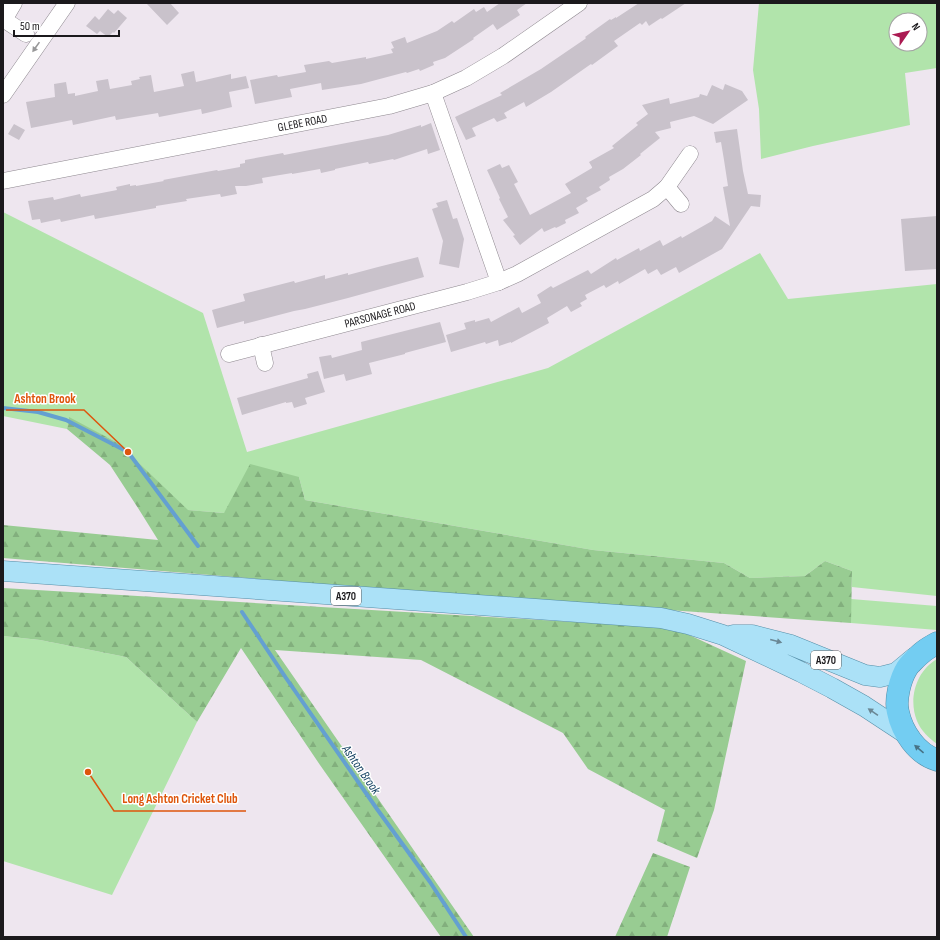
<svg xmlns="http://www.w3.org/2000/svg" width="940" height="940" viewBox="0 0 940 940" font-family="'Sofia Sans Condensed',sans-serif">
<defs>
<pattern id="forest-firs" width="22" height="20" patternUnits="userSpaceOnUse"><rect width="22" height="20" fill="#98cc92"/><path d="M5 1l3.5 6h-7zM16 11l3.5 6h-7z" fill="#82af7d"/></pattern>
</defs>
<rect width="100%" height="100%" fill="#eee6ef"/>
<path fill="#b1e4ab" fill-rule="evenodd" d="M759,3h178v65l-32,5 5,52 -97,21 -52,13 -2,-50 -6,-39zM896,20h24v24h-24z
M3,212l200,101 44,139 301,-84 212,-115 28,46 149,-15v312l-85,-9v-16l-27,-10 -20,15 -55,2 -26,-15 -131,-13 -288,-50 -6,-23 -75,36 -37,-3 -69,-67 -49,-25 -2,11 -64,-13z
M851,599l86,7v24l-86,-7z
M3,636l37,4 86,17 71,65 -85,173 -109,-34z
M937,659v85c-8,-6 -16,-13 -20,-23 -9,-22 -1,-50 20,-62z"/>
<path fill="url(#forest-firs)" d="M69,417l49,26 70,67 36,3 26,-49 49,13 6,23 288,50 131,13 26,15 55,-2 20,-15 27,10 -1,52 -423,-30 -425,-35v-33l155,15 -20,-32 -28,-43 -43,-36z
M3,588l671,40 72,33 -32,149 -17,48 -40,-17 8,-31 -77,-41 -25,-36 -142,-73 -146,-10 199,287h-33l-121,-172 -79,-117 -44,74 -71,-65 -86,-17 -37,-4z
M653,853l37,14 -23,70h-52z"/>
<g fill="none" stroke-linecap="round" stroke-linejoin="round">
<path stroke="#64a0d1" stroke-width="4" d="M3,408l35,4 28,8 62,32 70,94
M242,612l44,66 91,131 53,73 36,55"/>
</g>
<path fill="#c9c2cb" d="M146,3h24l9,10 -12,12z
M500,3h27l-10,7 3,5 -23,15 -4,-6 -20,14 1,1 -29,19 -12,4 1,3 -14,6 -1,-2 -12,4 -1,-1 -45,12 -39,6 -1,-7 -31,6 2,8 -37,7 -5,-24 27,-5 1,2 28,-5 -2,-7 25,-4 3,2 34,-6v2l27,-6 -2,-4 3,-1 -3,-6 14,-5 2,6 30,-12 15,-10 2,2 20,-14 2,3 8,-5 3,5z
M639,3h47l-24,16 -1,-1 -12,8 -3,-5 -4,4 -2,-2 -26,18 4,5 -26,19 -1,-1 -40,28 -25,15 -2,-5 -20,11 3,5 -10,4 -3,-4 -22,10 4,8 -10,4 -11,-23 47,-22 -2,-2 41,-24 44,-30 1,-1 -1,-1 25,-18 1,1 5,-3v1z
M108,9l6,5 4,-4 9,8 -13,15 -1,-1 -5,5 -8,-6 -3,3 -11,-8 9,-10 4,4z
M194,71l2,11 35,-8v5l15,-3 3,12 -20,4 3,15 -30,7 -1,-5 -42,8 -1,-4 -42,7 -1,-4 -42,9 -1,-5 -41,8 -5,-26 29,-5 -1,-13 12,-2 2,12 7,-1v3l23,-5 -2,-10 12,-2 2,10 22,-4 -1,-4 9,-2 -1,-2 12,-2 3,17 30,-6 -3,-12z
M725,84l17,7 6,9 -35,24 -19,-8 -24,6 1,6 -16,4 5,6 -20,16 1,1 -18,14 -14,8 1,3 -11,7 2,3 -15,8 2,3 -12,7 3,5 -14,7 1,3 -10,5 -1,-1 -11,5 -2,-4 -22,17 -7,-9 2,-1 -12,-15 5,-3 -9,-18 1,-1 -13,-28 13,-6 2,4 7,-3 9,17 -4,2 16,31 41,-22 -6,-9 27,-16v-1l-3,-5 25,-14 -2,-2 26,-21 -2,-2 12,-9 -6,-9 27,-7 1,6 29,-7 1,-3 7,2 5,-11 11,5z
M431,123l9,27 -12,4 -1,-5 -33,11 -1,-1 -24,5 -1,-2 -33,7v1l-14,3 -1,-4 -28,5v-1l-30,5 1,5 -17,3h-11l2,8 -16,3 -1,-3 -34,5 1,2 -31,5v2l-61,11 -1,-4 -33,7 -1,-3 -19,4 -1,-4 -8,1 -4,-19 25,-4 1,3 26,-6 1,3 36,-7 -1,-3 14,-3v2l6,-1v1l28,-5 -1,-1 54,-10 1,1 22,-4v-3l5,-1v-3l38,-7 1,2 104,-20 33,-10v2z
M14,124l11,6 -6,10 -11,-6z
M737,129l6,42 5,23 13,1 -1,12 -9,-1 -29,43 -43,24 -3,-6 -15,8 -4,-6 -9,5 -3,-5 -26,15 -1,-3 -12,7 -2,-3 -19,10 2,4 -7,4 2,3 -11,6 -4,-6 -20,12 2,5 -38,20v-1l-12,4 -1,-6 -12,4 -1,-2 -34,10 -5,-17 20,-6 -2,-6 11,-3v2l14,-4 2,4 28,-15 3,6 19,-10 -4,-8 14,-9 2,2 35,-18 3,4 25,-16 1,2 22,-12 1,3 20,-11 3,6 18,-10 1,2 30,-17 3,-5 15,10 -7,-39 5,-1 -4,-26 -3,-18 -5,1 -2,-11z
M447,200l6,19 4,-1 7,21 -5,29 -20,-4 4,-23 -11,-32 6,-2 -2,-4z
M937,216v53l-32,2 -4,-52z
M418,257l6,20 -76,21 -43,11 -11,2 -50,13v-3l-27,7 -5,-18 33,-9 -2,-7 51,-13 1,2 30,-8v4l23,-6v2l30,-8z
M440,322l6,20 -41,11v1l-36,9 3,11 -26,7 -2,-7 -20,5 -5,-22 12,-2 1,3 30,-8 -1,-8z
M318,371l7,21 -20,6 2,6 -13,4 -2,-6 -6,1v-1l-44,13 -5,-17 71,-20 -1,-4z"/>
<g fill="none" stroke-linecap="round" stroke-linejoin="round">
<defs>
<g id="minor">
<path d="M3,19l23,15"/>
<path d="M4,20l10,-17"/>
<path d="M433,93l66,189"/>
<path d="M3,95l64,-92"/>
<path id="s1" d="M3,181l345,-67 41,-8 44,-13 33,-15 37,-22 76,-53"/>
<path d="M667,187l14,17"/>
<path d="M261,345l4,18"/>
<path id="s2" d="M229,354l238,-62 32,-10 18,-8 136,-75 14,-12 23,-33"/>
</g>
<path id="major" d="M3,571l658,47 27,6 35,11 78,37 31,16 32,18 41,27
M733,635h19l39,10 74,30 15,2 16,-4 18,-15"/>
<path id="highway" d="M937,643c-11,6 -15,9 -24,18 -2,2 -5,5 -6,7 -7,11 -12,32 -9,44 4,20 19,42 39,48"/>
</defs>
<use href="#minor" stroke="#8e888f" stroke-width="17"/>
<use href="#major" stroke="#548ea7" stroke-width="21"/>
<use href="#highway" stroke="#548ea7" stroke-width="23"/>
<use href="#minor" stroke="#fff" stroke-width="16"/>
<use href="#major" stroke="#abe1f7" stroke-width="20"/>
<use href="#highway" stroke="#73cdf2" stroke-width="22"/>
</g>
<defs><path id="oneway-solid" d="M-6-.8H1V-3.2L6.5 0L1 3.2V.8H-6Z"/></defs>
<use fill="#989899" href="#oneway-solid" transform="translate(36 47) rotate(125)"/>
<g fill="#6a8794">
<use href="#oneway-solid" transform="translate(776 641) rotate(15)"/>
<use href="#oneway-solid" transform="translate(873 712) rotate(-146)"/>
</g>
<use fill="#477387" href="#oneway-solid" transform="translate(919 749) rotate(-140)"/>
<g text-anchor="middle" stroke-width="3" stroke-linejoin="round" paint-order="stroke">
<g fill="#fff" stroke="#5f5e60" stroke-width="1">
<rect x="331" y="587" width="30" height="18" rx="3"/>
<rect x="811" y="651" width="30" height="18" rx="3"/>
</g>
<g font-size="11" font-weight="bold" fill="#1b191c">
<text x="346" y="600">A370</text>
<text x="826" y="664">A370</text>
</g>
<g font-size="12" fill="#1b191c" stroke="#fff">
<text dy="4" stroke="none"><textPath href="#s1" startOffset="305">GLEBE ROAD</textPath></text>
<text dy="4" stroke="none"><textPath href="#s2" startOffset="156">PARSONAGE ROAD</textPath></text>
</g>
<g font-size="13" font-style="italic" fill="#124061" stroke="#fff">
<text transform="translate(362 769) rotate(55)" y="5">Ashton Brook</text>
</g>
</g>
<path fill="none" stroke="#de560d" stroke-width="1.5" d="M128 452L84 410H6M88 772L114 811H246"/>
<g fill="#de560d" stroke="#fff" stroke-width="1.5">
<circle cx="128" cy="452" r="4"/>
<circle cx="88" cy="772" r="4"/>
</g>
<g font-size="13" text-anchor="middle" font-weight="bold" fill="#de560d" stroke="#fff" stroke-width="3" stroke-linejoin="round" paint-order="stroke">
<text x="45" y="403">Ashton Brook</text>
<text x="180" y="803">Long Ashton Cricket Club</text>
</g>
<rect width="940" height="940" fill="none" stroke="#1b191c" stroke-width="8"/>
<g transform="translate(908 32) rotate(56)"><circle r="19" fill="#ffffff" stroke="#a4a3a4"/>
<path d="M0-3L7 15L0 10L-7 15Z" fill="#ab1a52"/>
<text y="-6" font-size="11" font-weight="bold" text-anchor="middle" fill="#1b191c">N</text>
</g>
<path d="M14 30v6h105v-6" fill="none" stroke="#1b191c" stroke-width="2"/>
<text x="20" y="30" font-size="12" fill="#1b191c" stroke="#ffffff" stroke-width="3" paint-order="stroke">50 m</text>
</svg>
